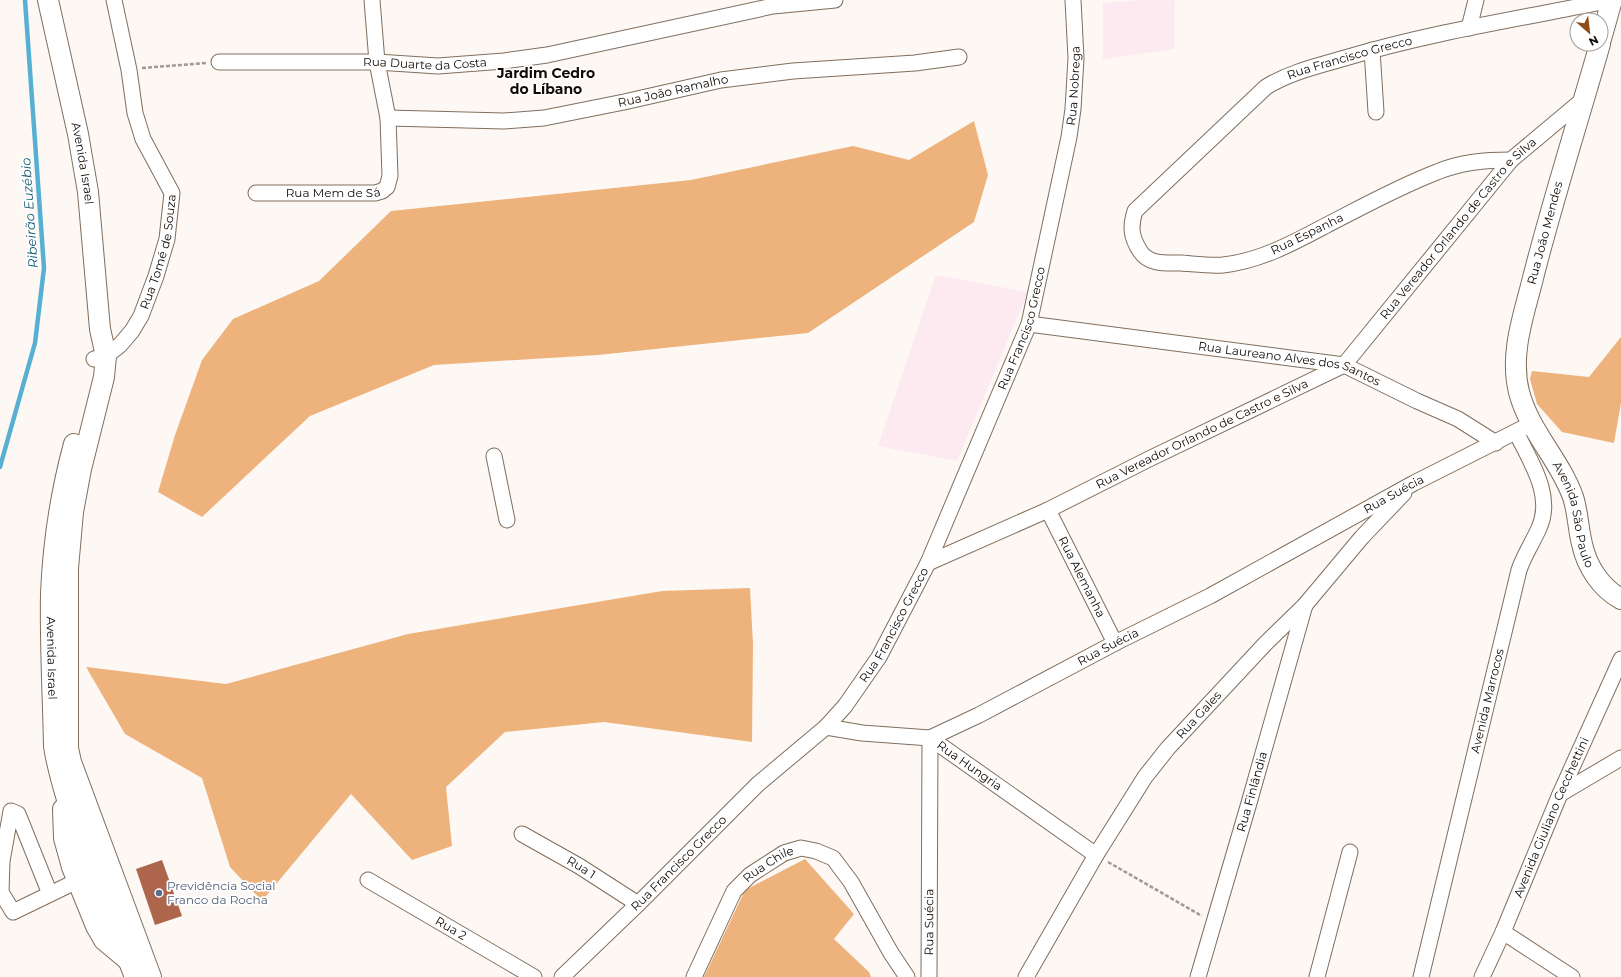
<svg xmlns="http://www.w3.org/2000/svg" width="1621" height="977" viewBox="0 0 1621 977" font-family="Montserrat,sans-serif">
<rect width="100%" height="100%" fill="#fdf8f4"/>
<path fill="#fde9f0" d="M1139,0h36l-1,49 -71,10v-56z
M936,275l92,17 -71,169 -79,-15z"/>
<path fill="#eeb37c" d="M974,121l14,54 -14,47 -166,111 -210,22 -164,10 -124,51 -108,101 -44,-25 17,-57 27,-75 31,-41 86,-38 72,-70 300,-31 162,-34 56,14z
M1621,337v66l-7,40 -52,-11 -25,-28 -7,-25 2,-8 57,6z
M750,588l3,56 -1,98 -148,-20 -99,10 -59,55 6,59 -40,14 -61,-66 -89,107 -32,-34 -28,-89 -77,-44 -39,-67 140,17 182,-50 254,-43z
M805,859l49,55 -20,25 35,33 2,5h-167l41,-87z"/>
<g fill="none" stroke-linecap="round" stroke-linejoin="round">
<path stroke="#57b0d3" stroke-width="4.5" d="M0,467l35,-124 9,-75 -19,-268"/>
</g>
<path fill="#ad664c" d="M162,860l20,56 -27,9 -19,-56z"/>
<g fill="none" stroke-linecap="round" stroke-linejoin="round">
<defs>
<g id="minor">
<path d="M1469,28l7,-28"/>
<path d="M1372,50l4,62"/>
<path id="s1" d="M219,62h158l61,4 66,-5 43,-6 226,-49 62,-6"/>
<path id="s2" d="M388,118l116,3 40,-3 80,-16 97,-22 72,-9 122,-8 44,-6"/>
<path id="s3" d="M1511,160c-26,0 -50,2 -74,12 -39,15 -75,35 -112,54 -32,17 -65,35 -102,39 -13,1 -28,-1 -42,-2 -15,0 -32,2 -41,-12 -9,-14 -10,-24 -5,-40l131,-124c24,-15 52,-21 79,-29 87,-26 178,-40 267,-58"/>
<path id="s4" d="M256,193h119l7,-2 5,-4 3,-11 -2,-58 -11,-56 -5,-62"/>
<path id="s5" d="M1029,324l315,41 73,36 41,18 38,24"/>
<path id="s6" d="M94,359l12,-3 14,-11 12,-14 9,-15 15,-40 11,-37 5,-46 -29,-54 -8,-26 -6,-43 -15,-70"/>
<path d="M494,456l13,64"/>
<path id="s7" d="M1048,510l67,133"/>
<path id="s8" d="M928,563l120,-53 101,-51 195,-94 167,-205 74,-62"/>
<path id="s9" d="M826,727l36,6 68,5 166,117"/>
<path id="s10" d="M930,738l49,-23 136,-72 95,-47 204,-113 117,-59"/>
<path d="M1560,794l61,-36"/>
<path id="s11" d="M522,834l57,32 59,38"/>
<path id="s12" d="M368,880l166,97"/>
<path d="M50,894l-32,-80 -7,-3 -9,50 -1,31 12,20 64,-31"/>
<path d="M1503,932l69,45"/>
<path id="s13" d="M562,977l76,-73 120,-120 68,-57 19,-21 34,-49 49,-94 101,-239 40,-187 4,-28 3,-51 -3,-58"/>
<path id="s14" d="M694,977l40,-86 16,-16 34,-22 17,-5 15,3 17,7 18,24 40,71 16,24"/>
<path id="s15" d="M929,977l1,-239"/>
<path id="s16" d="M1026,977l70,-122 49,-78 23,-29 97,-104 40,-39 57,-68 42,-44"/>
<path id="s17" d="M1198,977l51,-174 56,-198"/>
<path d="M1317,977l33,-125"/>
<path id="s18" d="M1421,977l98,-407c5,-15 14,-28 20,-42 15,-33 -9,-67 -23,-96"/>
<path id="s19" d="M1482,977l21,-45 57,-138 61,-135"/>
</g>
<g id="major">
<path id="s20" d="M48,0l30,134 10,58 12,137 6,27 -2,21 -23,92 -8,43 -5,56v180l3,14 80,215"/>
<path d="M1601,39l11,-39"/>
<path id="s21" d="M1600,44c-22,77 -46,152 -66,230 -9,38 -25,78 -15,118 10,39 41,68 54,105 5,15 5,31 9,47 5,23 19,44 39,55"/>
<path id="s22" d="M74,444c-13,48 -21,99 -23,150 -1,51 2,102 3,152 3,21 9,40 15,60 18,58 44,114 66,171"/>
<path d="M63,809l1,29 8,29 24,59 8,14 24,20"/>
</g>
</defs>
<use href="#minor" stroke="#816e5d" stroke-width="17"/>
<use href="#major" stroke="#816e5d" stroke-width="22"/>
<path stroke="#a09a96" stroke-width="2.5" stroke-dasharray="4 2" stroke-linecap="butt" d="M142,68l64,-5
M1108,862l94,54"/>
<use href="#minor" stroke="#fff" stroke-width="15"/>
<use href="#major" stroke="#fff" stroke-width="20"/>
</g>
<circle fill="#5c6f8a" stroke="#fff" stroke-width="1.5" cx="159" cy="893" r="4"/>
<g text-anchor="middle" stroke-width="3.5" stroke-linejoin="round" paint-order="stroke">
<g font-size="12" fill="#110a05" stroke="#fff">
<text dy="4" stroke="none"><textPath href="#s3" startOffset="708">Rua Francisco Grecco</textPath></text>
<text dy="4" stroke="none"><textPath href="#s1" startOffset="206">Rua Duarte da Costa</textPath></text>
<text dy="4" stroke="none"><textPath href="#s13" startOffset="1060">Rua Nobrega</textPath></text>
<text dy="4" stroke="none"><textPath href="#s2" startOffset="288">Rua João Ramalho</textPath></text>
<text dy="4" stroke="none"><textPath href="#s20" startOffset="167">Avenida Israel</textPath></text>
<text dy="4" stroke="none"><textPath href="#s4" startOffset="77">Rua Mem de Sá</textPath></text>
<text dy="4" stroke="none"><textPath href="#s8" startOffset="639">Rua Vereador Orlando de Castro e Silva</textPath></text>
<text transform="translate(1545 233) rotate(-75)" y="4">Rua João Mendes</text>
<text transform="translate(1307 234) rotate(-26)" y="4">Rua Espanha</text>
<text dy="4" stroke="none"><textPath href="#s6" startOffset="133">Rua Tomé de Souza</textPath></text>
<text dy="4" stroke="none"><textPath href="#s13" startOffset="811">Rua Francisco Grecco</textPath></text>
<text dy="4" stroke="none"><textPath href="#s5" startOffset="264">Rua Laureano Alves dos Santos</textPath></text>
<text dy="4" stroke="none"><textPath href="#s8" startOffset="303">Rua Vereador Orlando de Castro e Silva</textPath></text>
<text dy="4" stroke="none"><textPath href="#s10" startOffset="524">Rua Suécia</textPath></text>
<text dy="4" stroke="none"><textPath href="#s21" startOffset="495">Avenida São Paulo</textPath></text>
<text dy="4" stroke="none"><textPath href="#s7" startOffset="75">Rua Alemanha</textPath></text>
<text dy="4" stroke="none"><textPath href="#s13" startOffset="487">Rua Francisco Grecco</textPath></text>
<text dy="4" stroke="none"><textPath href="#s10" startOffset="200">Rua Suécia</textPath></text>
<text dy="4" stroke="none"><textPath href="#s22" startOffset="216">Avenida Israel</textPath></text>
<text dy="4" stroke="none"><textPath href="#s18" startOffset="284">Avenida Marrocos</textPath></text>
<text dy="4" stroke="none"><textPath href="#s16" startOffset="315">Rua Gales</textPath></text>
<text dy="4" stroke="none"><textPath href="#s9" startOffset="153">Rua Hungria</textPath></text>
<text dy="4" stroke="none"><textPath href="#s17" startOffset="193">Rua Finlândia</textPath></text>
<text dy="4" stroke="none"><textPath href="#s19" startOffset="174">Avenida Giuliano Cecchettini</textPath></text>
<text dy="4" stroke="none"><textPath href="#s13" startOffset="163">Rua Francisco Grecco</textPath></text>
<text dy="4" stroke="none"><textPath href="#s14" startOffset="139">Rua Chile</textPath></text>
<text dy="4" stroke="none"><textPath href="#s11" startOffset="68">Rua 1</textPath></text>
<text dy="4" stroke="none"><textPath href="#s15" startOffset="55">Rua Suécia</textPath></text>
<text dy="4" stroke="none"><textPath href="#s12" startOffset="96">Rua 2</textPath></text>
</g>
<g font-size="12" fill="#4e5e75" stroke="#fff" text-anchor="start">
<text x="167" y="890">Previdência Social<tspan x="167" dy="14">Franco da Rocha</tspan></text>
</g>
<g font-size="13" font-style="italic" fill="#145b74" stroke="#fff">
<text transform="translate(29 213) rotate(-94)" y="5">Ribeirão Euzébio</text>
</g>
<g font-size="14" font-weight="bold" fill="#110a05" stroke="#fff">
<text x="546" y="78">Jardim Cedro<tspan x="546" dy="16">do Líbano</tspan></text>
</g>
</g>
<g transform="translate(1589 32) rotate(152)"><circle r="19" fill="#ffffff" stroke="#a09d9b"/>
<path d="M0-3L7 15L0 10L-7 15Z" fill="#8e4e18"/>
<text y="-6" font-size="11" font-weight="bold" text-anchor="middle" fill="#110a05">N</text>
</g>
</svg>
